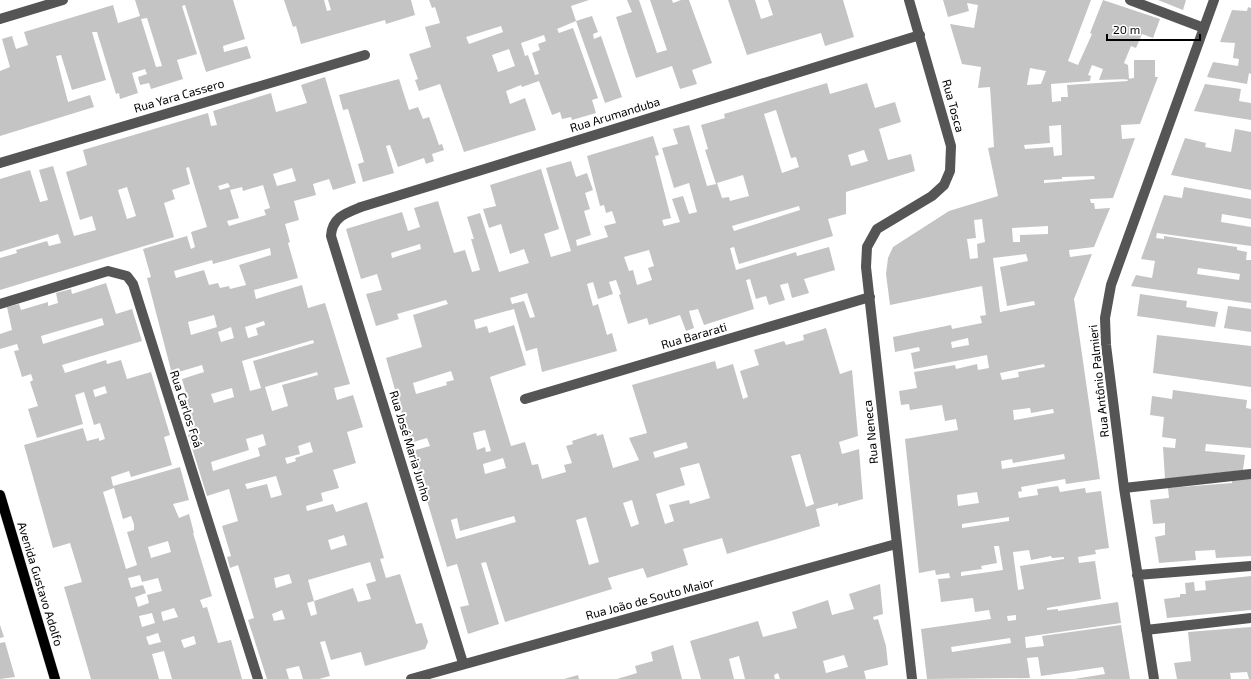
<svg xmlns="http://www.w3.org/2000/svg" width="1251" height="679" viewBox="0 0 1251 679" font-family="'Exo 2',sans-serif">
<rect width="100%" height="100%" fill="#fff"/>
<path fill="#c4c4c4" fill-rule="evenodd" d="M135,0h98l12,39 -22,7 1,6 23,-6 4,12 -45,14 -21,-67 -3,1 15,48 -20,6 6,19 -32,10 -2,-6 -9,2 -2,-8 9,-3 -2,-5 -13,4 6,20 -18,6 -1,-6 -3,1 -19,-62h-5l14,48 -34,10 -11,-35 -5,1 12,46 22,-7 4,12 -94,29v-65l10,-4 -8,-28 10,-3 4,13 12,-4 -4,-13 89,-27 5,18 22,-7zM147,18l15,48 -6,1 -15,-48z
M284,0h40l3,11 4,-1 -3,-10h83l4,15 -29,9 -1,-4 -84,24 -5,-18 -3,1z
M429,0h160l-18,6 5,15 16,-5 6,16 -5,2 1,5 7,-3 21,61 -17,6 -29,-82 -19,8 2,4 14,-5 25,70 -6,2 4,13 -24,7 -1,-3 -9,2 -2,-7 -8,3 -13,-34 -17,6 -1,-2 -15,6 4,13 15,-6 11,32 -72,22 -24,-68 -21,7 -4,-11 3,-1 -9,-25 22,-7 -6,-20 15,-4 -5,-16 -3,1zM501,26l2,6 -34,12 -3,-7zM544,35l2,6 -8,3 2,6 -8,3 7,21 -4,1 -7,-20 -3,1 -4,-13zM509,49l6,17 -17,6 -6,-17z
M627,0h12l18,53 10,-3 -17,-50h22l1,3 8,-3h8l23,63 -20,7 5,14 -17,5 -8,-23 -36,12 -20,-61 16,-5z
M728,0h27l6,19 12,-4 -5,-15h75l11,37 -29,9 -4,-13 -74,22z
M943,0h148l-23,61 10,4 14,-31 -2,-1 13,-33 57,19 -7,19 -11,-4 -6,14 -5,-2 -7,17 4,2 1,14 -30,1 4,-11 -11,-4 -4,10 3,1 -1,5 -39,3 1,18 9,-1v-4h7l-1,-12 61,-4 -1,-2 7,-1v-18h21v17h3l-18,47 -19,1 1,14 13,-1 -22,60 -23,1 1,4h3l1,6 15,-1 -16,39 -25,3 1,7 22,-3 -18,45 26,180 -34,5 -1,-5 -44,8 1,4 -4,1 1,6 19,-3 -1,-6 21,-3 2,6 25,-4 1,5 15,-2 8,57 -14,2 1,4 -18,3 1,6 16,-2 6,38 -54,9v2l11,-1v2l60,-9 3,21 -96,14 1,11 18,-2 -2,-10 79,-11 9,54h-56l31,-5 -2,-7 -62,9 -3,-19 -11,1 3,20 -103,1 -6,-50 70,-10 -2,-9 -14,2 -2,-14 -32,4 -3,-23 12,-1 -1,-5 -13,2 -1,-5 -16,3 -14,-134 53,-9 -2,-11 -11,2 -3,-16 -32,5 -1,-6 -8,1 -2,-14 18,-3 -3,-16 41,-7 1,4 21,-5 1,6 11,-2 -2,-13 -73,14 -3,-16 9,-2 -1,-4 -24,5 -2,-15 58,-12 1,4 30,-6 -2,-7 6,-1 -4,-29 -92,19 -4,-31 2,-16 5,-11 56,-36 49,-15 -10,-48 6,-1 -4,-60 -12,1 3,-21 -19,-3 -12,-40 24,4 4,-23 -11,-2 2,8 -21,6zM1030,68l16,3 -5,13 -14,1zM1061,125l1,30 -8,1 -1,-9 -28,2 -1,-4 26,-2 -1,-17zM1094,176l1,3 -51,4v-3l18,-1v-2zM982,219l3,23 -8,2 1,14 -8,1 -3,-20 9,-1 -2,-18zM1048,226v8l-28,1v7h-7l-1,-14zM1026,254l2,7 -28,6 7,39 27,-5 1,4 -35,7 -7,-54zM968,338l1,7 -17,3 -1,-6zM1044,364l1,3 -27,5 1,5 -17,3 -2,-7zM1030,408l1,5 22,-4 1,4 -40,7 -1,-10zM1064,454l1,5 -63,10 -1,-8 11,-2 1,4zM977,492l2,11 -21,3 -1,-11zM1009,517v4l-47,7v-4zM994,546h5l4,24 -42,6v-4l21,-3 -1,-3 16,-3zM1029,550l2,10 20,-4 1,2 12,-1v2l-44,7 4,23 -6,1 -5,-38zM1016,615v5l-8,1 -1,-5zM1010,638l1,5 -59,9 -1,-5z
M1158,0h28l-3,10z
M1248,7l3,1v66l-2,-1 -2,11 -40,-7 6,-15 25,4 1,-7 -6,-1 2,-15 -15,-1 12,-32 15,1z
M325,77l31,106 -23,7 -4,-11 -16,5 3,11 -22,6 5,19 -14,4 5,18 -2,1 10,35 -44,12 2,9 46,-14 6,23 17,-5 25,81 -16,4 3,12 16,-5 10,32 -16,5 9,31 -23,7 6,18 -18,5 2,8 -17,5 1,5 26,-7 3,8 31,-10 17,56 -4,1 6,19 14,-4 16,50 6,-1 6,19 -3,7 -60,17 -4,-14 -30,8 -6,-19 -5,1 10,34 -11,3h-16l-4,-13 -13,3 3,10h-22l-19,-59 6,-2 -16,-53 -8,3 -3,-11 4,-1 -9,-30 16,-5 -9,-32 -22,7 -19,-61 3,-1 -9,-32 6,-2 -6,-21 22,-7 -2,-7 -30,9 -25,-96 4,-1 -8,-28 44,-13 4,13 4,-2 -4,-15 16,-5 -18,-60 -3,1 4,16 -18,6 3,9 -11,4 10,34 -174,53v-32l17,-5 -1,-3 31,-9 2,5 12,-3 -3,-9 -58,18v-73l30,-9 10,32 8,-2 -9,-30 14,-4 21,70 22,-6 -4,-14 -12,4 -14,-48 21,-7 -4,-15 125,-37 3,13 6,-1 -4,-14 58,-18 5,19 31,-9 -6,-18zM292,168l4,13 -19,5 -4,-12zM228,183l2,4 -10,3 -2,-4zM263,185l7,23 -6,2 2,5 -37,11 -2,-5 12,-3 -9,-28 12,-3 1,4zM127,187l9,29 -9,3 -9,-29zM270,248l1,7 -32,10 7,20 -16,4 -1,-3 -9,2 -2,-5 -9,2 -5,-15 -28,8 -2,-7 38,-11 1,4zM214,315l3,12 -26,8 -3,-13zM264,321l1,4 -9,3 2,7 -10,3 -3,-11zM231,327l3,11 -13,4 -3,-10zM313,340l1,3 -61,18 8,27 -11,3 -8,-30zM317,372l1,3 -36,10 6,21 -16,5 -7,-24zM232,388l2,9 -20,6 -3,-9zM263,434l3,11 -8,3 2,8 -47,15 -2,-9 38,-12 -3,-11zM310,442l3,10 -18,6 1,3 -9,3 -2,-6 15,-4 -2,-8zM276,476l6,19 -11,3 -4,-14 -20,5 -2,-5zM344,535l3,10 -16,5 -3,-10zM370,562l6,19 -10,3 5,15 -13,3 -5,-14 -39,13 -6,-21zM289,574l3,9 -16,5 -2,-10zM314,601l3,13 -6,2 -4,-13zM282,610l3,9 -11,2 -2,-7z
M399,79l10,31 9,-3 5,12 6,-2 10,28 3,-1 2,6 -12,4 2,7 -8,3 -2,-6 -26,9 -8,-22 -4,1 8,27 -31,9 -5,-18 6,-2 -16,-53 -5,1 -4,-15z
M827,83l3,11 37,-11 8,25 20,-6 6,20 -22,7 9,31 23,-6 4,17 -69,21v22l-18,5 5,17 -94,28 -5,-17 -4,1 6,22 60,-18 1,4 32,-9 6,23 -31,9 5,14 -17,5 -4,-15 -8,2 5,15 -16,5 -3,-9 -10,3 -6,-20 -4,1 8,29 -50,16 -6,-16 -9,2 5,17 -8,3 -6,-16 -31,10 -2,-7 -19,6 -9,-29 2,-1 -5,-14 -7,2 4,12 -15,5 -5,-17 -6,2 6,22 5,-2 9,31 5,-2 5,18 -75,21 -5,-24 -11,3 -12,-42 -40,11 2,9 11,-3 2,7 25,-8 12,40 -36,12 21,69 14,-4 7,23 6,-1 4,15 24,-7 -2,-7 8,-2 -6,-17 7,-2 -1,-3 24,-8 1,3 6,-2 10,34 26,-8 -10,-22 18,-5 -15,-48 83,-24 2,8 16,-5 10,35 5,-2 -8,-26 19,-6 -5,-15 30,-9 2,4 18,-5 -1,-5 23,-7 14,46 12,-4 6,66 -19,6 3,12 17,-5 4,50 -25,7v-3l-22,6 4,17 -93,28 -5,-16 -39,11 5,16 -41,13 -4,-10 -35,10 4,11 -107,33 -19,-60 -5,1 18,61 -31,10 -8,-27 9,-2 -12,-41 -10,3 -35,-116 18,-5 -3,-8 -17,5 -24,-85 36,-11 -9,-32 35,-11 -2,-4 -49,14 2,5 -23,7 -10,-32 16,-4 -5,-16 -16,5 -15,-50 56,-17 6,19 12,-4 -6,-19 24,-7 16,52 11,-3 7,22 8,-2 -9,-31h3l-7,-22 13,-4 19,59 30,-9 -5,-14 -14,5 -9,-30 -12,4 -6,-19 13,-3 -6,-21 51,-16 18,60 -15,5 7,23 20,-6 -25,-83 25,-7 5,16 11,-4 6,17 -8,3 5,16 -6,2 7,24 -15,5 1,6 31,-9 -4,-11 12,-3 -4,-12 -6,2 -2,-8 -4,1 -13,-50 66,-20 6,19 -4,1 16,62 -9,2 2,6 16,-4 -8,-23 11,-3 6,18 8,-2 -8,-29 -15,5 -12,-40 16,-4 -5,-15 16,-4 18,61 9,-2 -11,-34 3,-1 -7,-24 24,-7 -1,-4zM776,110l15,48 5,-1 3,10 -17,6 -18,-59zM864,150l4,11 -17,5 -3,-11zM743,175l6,21 -19,5 -1,-4 -7,1 -5,-15zM799,206l1,4 -66,21 -2,-5zM420,244l1,5 -29,9 -1,-5zM649,250l5,16 -6,2 4,12 -15,5 -4,-15 -4,1 -5,-14zM527,293l8,24 -5,1 -6,-17 -12,3 -2,-6zM451,371l3,9 -8,2 1,3 -31,9 -3,-11zM485,430l6,21 -5,1 -1,-5 -8,3 -4,-17zM686,442l2,6 -33,10 -2,-6zM800,454l14,50 -8,3 -15,-51zM503,458l3,10 -21,6 -2,-10zM699,463l11,35 -20,6 -1,-4 -20,5 5,16 -9,3 -9,-30 29,-9 -5,-17zM632,500l7,24 -8,3 -8,-24zM514,516l2,6 -60,17 -5,-19 6,-2 3,13zM586,517l13,45 -10,3 -13,-45z
M1205,84l36,5 -2,12 12,2v17l-57,-9z
M1235,129l16,3v58l-80,-15 14,-37 21,5 -1,4 26,5z
M1184,187l67,12v20l-29,-5 -1,8 30,5v19l-94,-13 -1,5 8,1v-3l73,11v3l10,2 -1,8h5v43l-120,-17 5,-11 16,3 3,-17 -14,-2 23,-64 18,3zM1198,268l42,6 -1,6 -42,-6z
M106,283l10,31 16,-5 10,32 -80,24 3,8 41,-13 1,4 14,-4 6,19 24,-7 19,63 -6,2 8,28 -41,12 -2,-6 -18,6 2,9 67,-19 9,33 -16,4 6,14 10,-4 5,19h-1l19,63 -12,4 3,8 4,-1 11,36 13,-3 11,39h-70l-8,-28 -12,3 7,25h-68l-27,-92 18,-5 -12,-39 -17,5 -29,-103 59,-17 4,13 12,-3v3l6,-2 -5,-16 -6,2 -10,-33 -9,3 8,29 -46,14 -9,-29 10,-3 -8,-24 3,-2 -2,-6 -9,3 -8,-26 5,-1 -2,-6 -17,5v-15l12,-4 -5,-23 12,-3 2,6 27,-8v4l10,-3 -2,-10 15,-4 1,5zM102,318l2,7 -61,19 -2,-8zM105,386l2,7 -12,4 -2,-7zM114,488l9,31 8,-3 3,8v6l-7,2 10,33 -11,4 -23,-77zM168,541l3,11 -20,6 -3,-11zM140,575l2,7 16,-4 4,13 -15,4 2,8 -11,4 -3,-10 11,-4 -3,-8 -12,3 -3,-10zM174,608l4,9 -15,4 -2,-9zM152,613l3,10 -13,4 -3,-11zM158,633l3,9 -12,3 -3,-8zM194,636l2,8 -12,4 -3,-8z
M1140,294l47,7 -1,6 32,5 -3,15 -78,-11z
M1228,306l23,3v23l-27,-4z
M1157,335l94,11v41l-98,-14z
M1173,390l74,10 -1,8 5,1v39l-45,-4 -1,7 40,4 -2,15 -78,9 -2,-32 12,1 1,-9 -14,-2 2,-20 -14,-2 2,-19 20,3z
M1251,477v79l-35,2 -1,-8 -20,1 1,9 -37,3 -4,-26 10,-2v-12l-12,1 -3,-24 19,-2 -1,-10 64,-5v-4z
M1251,576v34l-84,8 -3,-19 16,-2v-3h6l-1,-11 9,-1 1,9 11,-1 -1,-9z
M880,584l3,30 -10,3 1,3 4,-1 8,27 2,19 -24,6 2,8h-86l-2,-6 -4,2 1,4h-30l-6,-23 -10,3 5,20h-33l-11,-38 68,-20 5,16 34,-9 -5,-16 36,-12 4,15 22,-6 -5,-15zM844,655l4,12 -22,6 -3,-12z
M0,625l4,12 -4,1z
M1251,627v52h-2l-2,-7 -17,1 1,6h-54l-3,-16 17,-2 -3,-29z
M5,642l10,35 -15,2v-36z
M673,645l9,34h-65l20,-6 -2,-7 18,-5 -2,-9z
M578,675l1,4h-15z"/>
<g fill="none" stroke-linecap="round" stroke-linejoin="round">
<defs>
<path id="major" d="M0,495l55,184"/>
</defs>
<use href="#major" stroke="#dbdbdb" stroke-width="11"/>
<path stroke="#555" stroke-width="10" d="M909,0l42,146 -1,25 -6,14 -12,11 -55,33 -10,18 -1,20 46,412
M1130,0l74,28
M0,19l63,-19
M0,163l365,-108
M0,304l108,-33 19,5 6,8 125,395
M525,399l345,-102
M1124,488l127,-14
M1137,575l114,-9
M1146,630l105,-12
M463,663l-132,-427c1,-19 15,-23 30,-29l559,-172
M411,679l485,-135
M1154,679l-30,-191 -18,-143 -1,-27 6,-33 103,-285"/>
<use href="#major" stroke="#000" stroke-width="10"/>
</g>
<g text-anchor="middle" stroke-width="4" stroke-linejoin="round" paint-order="stroke">
<g font-size="12" fill="#000" stroke="#fff">
<text transform="translate(179 96) rotate(-16)" y="4">Rua Yara Cassero</text>
<text transform="translate(953 106) rotate(75)" y="4">Rua Tosca</text>
<text transform="translate(615 115) rotate(-17)" y="4">Rua Arumanduba</text>
<text transform="translate(694 336) rotate(-16)" y="4">Rua Bararati</text>
<text transform="translate(1099 381) rotate(-96)" y="4">Rua Antônio Palmieri</text>
<text transform="translate(186 409) rotate(72)" y="4">Rua Carlos Foá</text>
<text transform="translate(871 432) rotate(-96)" y="4">Rua Neneca</text>
<text transform="translate(410 446) rotate(73)" y="4">Rua José Maria Junho</text>
<text transform="translate(40 584) rotate(73)" y="4">Avenida Gustavo Adolfo</text>
<text transform="translate(650 599) rotate(-15)" y="4">Rua João de Souto Maior</text>
</g>
</g>
<path d="M1107 34v6h93v-6" fill="none" stroke="#000000" stroke-width="2"/>
<text x="1113" y="34" font-size="12" fill="#000000" stroke="#ffffff" stroke-width="3" paint-order="stroke">20 m</text>
</svg>
